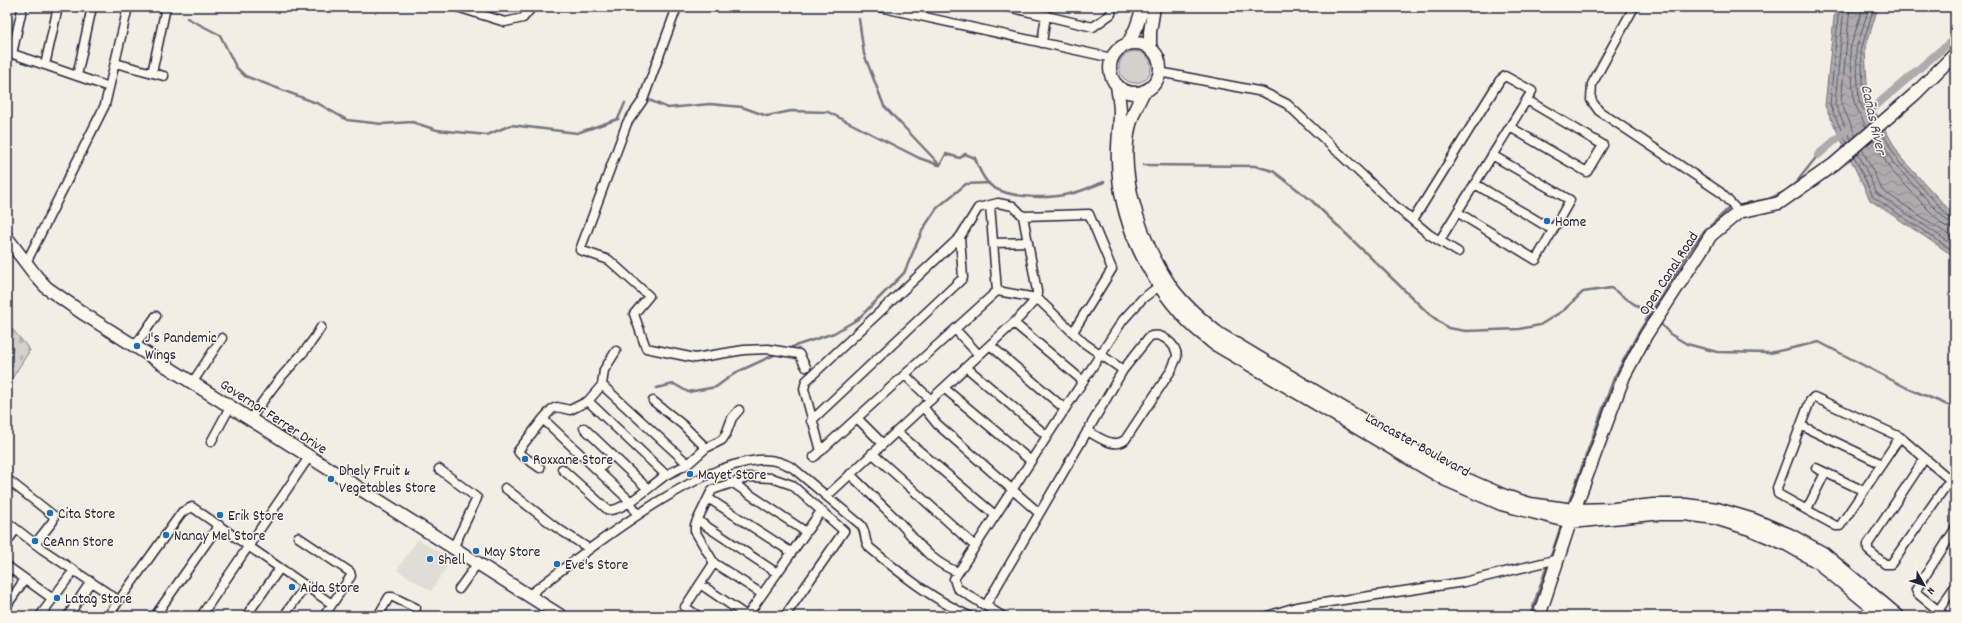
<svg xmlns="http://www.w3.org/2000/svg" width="1962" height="623" viewBox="0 0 1962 623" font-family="Dekko,sans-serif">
<defs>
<pattern id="cemetery-stones" width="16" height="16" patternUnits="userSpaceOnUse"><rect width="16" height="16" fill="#d4d1cc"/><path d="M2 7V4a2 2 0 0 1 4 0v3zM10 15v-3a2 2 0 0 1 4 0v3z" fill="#b6b3b0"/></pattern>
<pattern id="water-waves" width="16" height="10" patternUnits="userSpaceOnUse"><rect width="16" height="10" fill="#aeabad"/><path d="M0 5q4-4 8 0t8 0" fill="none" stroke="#8d8b8e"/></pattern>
</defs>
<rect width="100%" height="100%" fill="#f2eee5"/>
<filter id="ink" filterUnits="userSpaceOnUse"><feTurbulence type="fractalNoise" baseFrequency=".025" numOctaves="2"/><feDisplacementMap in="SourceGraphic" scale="8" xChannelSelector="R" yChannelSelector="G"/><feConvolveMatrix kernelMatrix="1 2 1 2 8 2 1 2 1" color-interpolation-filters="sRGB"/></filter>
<g filter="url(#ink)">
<path fill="#e0dcd6" d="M418,539l33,21 -20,31 -34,-21z"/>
<path fill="#d4d1cc" stroke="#7b7a84" d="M1119 67a16 16 0 1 1 32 0a16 16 0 1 1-32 0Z"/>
<path fill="url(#cemetery-stones)" stroke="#7b7a84" d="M7,323l23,27 -23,36z"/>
<path fill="url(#water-waves)" stroke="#76747f" d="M1835,7h43l-13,43 3,49 33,59 54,58v41l-85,-57 -45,-94z"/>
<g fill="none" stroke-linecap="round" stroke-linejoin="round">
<path stroke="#5a5969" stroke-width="1" d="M1839,7l-9,98 17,38
M1844,7l-9,97 16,36
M1850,7l-9,96 15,33
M1863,7l-13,42 4,53 12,25
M1869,7l-13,43 3,51 12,22
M1874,7l-13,43 3,50 11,19
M1882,132l16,29 52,57 5,1
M1878,135l16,29 53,57 8,3
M1873,139l17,30 53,56 12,5
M1862,149l20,41 73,49
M1858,153l19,41 78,52
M1854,156l19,41 82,55"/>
<path stroke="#76747f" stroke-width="2.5" d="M187,18l33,17 16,32 9,9 74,28 28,16 35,4 30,-2 25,8 50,5 24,-10 66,8 41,-14 7,-16
M859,19l5,35 20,52 56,59 6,-11 14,4 5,-4 10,4c3,9 7,18 13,25 16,16 60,16 81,11 12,-2 24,-8 35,-12
M649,100l19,8 42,-4 32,3 25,9 24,-5 37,1 91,46 20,7
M1143,165l112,1 18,5 38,29 118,114 19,14 18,3 53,-2 21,-4 24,-15 19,-18 28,-4 39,27
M1788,189l7,-5 23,-29
M1747,203l22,-4 15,-7
M1660,323l10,11 17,10 30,8 53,1 49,-11 88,46 48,20
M792,347l42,-14 24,-14 46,-46 19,-44 14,-21 29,-24 23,-1
M656,388l18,-4 14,8 28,-5 19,-14 39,-18
M1568,505l46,-127 22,-41 52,-84 14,-19 26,-25
M1550,559l11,-33
M1530,616l17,-50"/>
<path stroke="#aeabad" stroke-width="8" d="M1866,114l89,-76
M1818,155l30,-26"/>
<defs>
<path id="street" d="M457,7l48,15 18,-4 9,-11
M677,7l-34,93 -16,23 -47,127 29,10 40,36 -15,18 12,34 49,10 49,-8 24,-1 31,5 7,13
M879,7l233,51
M1008,7l85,20 18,-13 1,-7
M1634,7l-42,77 -1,16 8,11 121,81 19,20
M1042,43l4,-28
M7,52l102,35
M12,54l10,-45
M115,63l49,13
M45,65l13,-58
M1159,72l104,20 24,12 107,101 36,30 28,17
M152,73l14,-66
M77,76l15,-69
M1510,127l77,45 16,-27 -76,-45
M1475,184l78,46
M1457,212l79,48 34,-60 -78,-45
M1023,216l66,-2 23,55 -39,63
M1413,220l87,-140 5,-4 27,15 -92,149
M993,243l35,-1
M26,263l79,-158 23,-98
M997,291l40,7 47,45 39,27
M1014,323l69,58
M955,329l24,26
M990,345l75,64
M135,346l21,-30
M616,351l-12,19 -2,15 -14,16 -18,9 -13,-3 -5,2 -9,10 87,82 7,14
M966,367l81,69
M905,375l26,25
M192,383l30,-45
M602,385l86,79 18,-16 16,-8 4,-6 6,-16 7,-8
M944,388l87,73
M653,401l30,24 23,23
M924,408l13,16 102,89
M857,418l26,26
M250,420c10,-15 21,-31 33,-45 14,-16 28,-29 38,-48
M811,421l152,-143 -3,-41
M1802,426l80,38
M584,428l63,60
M897,432l98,83
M1900,437l-60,89h-4l-58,-32 -1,-6 33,-87 4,-4 86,40 55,47
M211,442l19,-35
M821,451l-17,-62 2,-8 154,-144 18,-29 20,-5 15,3 10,10 14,75v7l-17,19 -193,179
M872,453l103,93
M814,457l183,-166 -7,-86
M1925,458l-57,86v6l17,14h6l59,-84
M540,468l-20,-14 -2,-3 25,-32
M1816,468l48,23
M439,469l38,29 -24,50
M562,469l46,41c15,2 45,-26 58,-35l-78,-74
M598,471l14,-16
M850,474c16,16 32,31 48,47 20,21 32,41 60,51
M666,475l22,-11
M7,479l47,37 -1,5 -18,23
M733,483l73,49
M505,488l49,38 34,22
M708,498l83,54
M1807,509l18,-36
M697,520l80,53
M7,522l35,27 76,51
M298,537l52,35 1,4 -27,40
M7,542l9,-13
M714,563l48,31
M7,566l46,33
M700,584l47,32
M459,589l18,-25
M528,596c43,-34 86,-67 133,-96 30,-18 62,-36 97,-40 12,-1 25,2 35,8l68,57c6,7 2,16 9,23 31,26 61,50 99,68
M7,605l18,-26
M986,605l137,-235 26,-33c11,-6 28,7 28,20 -1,3 -4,8 -5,12l-47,71c-12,9 -26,-3 -38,-9
M1938,611l17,-25
M40,616l34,-46
M68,616l23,-35
M108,616l74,-104 10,-5 140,97
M155,616l64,-91
M201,616l108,-159
M246,616l34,-48
M284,616l22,-31
M378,616l11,-19h4l23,11
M698,616l-13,-9 29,-44 -19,-32v-6l17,-35 37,-13 23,1 20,7 52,46 -59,85
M747,616l74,-105
M1002,616l-45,-28 -3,-9 169,-259 19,-21 21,-16
M1267,616l29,-9 168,-25 94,-23
M1945,616l-27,-22 -2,-4 39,-61"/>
<path id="secondary" d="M1110 68a25 25 0 1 1 50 0a25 25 0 1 1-50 0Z
M1128,44l8,-16 7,-21
M1150,49v-17l4,-25
M1117,85c1,9 3,18 3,27 0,16 -3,33 -2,49 1,58 28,115 68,158 8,9 18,16 27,24l233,137 55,24 70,18 82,-8h32l30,4 35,11 36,15 30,17 67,55
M1144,91c-7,14 -14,28 -16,43 -8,49 16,113 43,153 13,18 31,33 48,47l231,138 55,24 25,8 44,6 40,-1 40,-4h32l31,4 37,11 36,15 33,18 75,63
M7,238l29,38 11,12 37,26 477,302
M1539,616l35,-106 50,-134 22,-41 65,-100 28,-23 40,-9 54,-38 82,-71 40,-40"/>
</defs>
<use href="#street" stroke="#22223b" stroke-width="11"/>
<use href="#secondary" stroke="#22223b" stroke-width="15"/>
<use href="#street" stroke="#fbf7ec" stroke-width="8"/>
<use href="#secondary" stroke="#fbf7ec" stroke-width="12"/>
</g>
</g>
<g fill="#1f6fb2" stroke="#fbf7ec" stroke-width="1.5">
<circle cx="1547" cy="221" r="4"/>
<circle cx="137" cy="346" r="4"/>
<circle cx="525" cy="459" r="4"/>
<circle cx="690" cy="474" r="4"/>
<circle cx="331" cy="479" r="4"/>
<circle cx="50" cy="513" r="4"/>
<circle cx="220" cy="515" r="4"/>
<circle cx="166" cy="535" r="4"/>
<circle cx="35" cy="541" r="4"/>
<circle cx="476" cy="551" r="4"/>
<circle cx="430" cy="559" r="4"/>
<circle cx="557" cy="564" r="4"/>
<circle cx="292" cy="587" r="4"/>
<circle cx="57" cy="598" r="4"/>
</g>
<g text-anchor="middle" stroke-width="3" stroke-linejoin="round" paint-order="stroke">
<g font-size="15" fill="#22223b" stroke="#fbf7ec" text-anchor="start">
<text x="1555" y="226">Home</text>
<text x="145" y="342">J's Pandemic<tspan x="145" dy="17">Wings</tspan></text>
<text x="533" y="464">Roxxane Store</text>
<text x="339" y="475">Dhely Fruit &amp;<tspan x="339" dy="17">Vegetables Store</tspan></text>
<text x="698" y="479">Mayet Store</text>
<text x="58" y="518">Cita Store</text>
<text x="228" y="520">Erik Store</text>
<text x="174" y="540">Nanay Mel Store</text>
<text x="43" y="546">CeAnn Store</text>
<text x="484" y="556">May Store</text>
<text x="438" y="564">Shell</text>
<text x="565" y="569">Eve's Store</text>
<text x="300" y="592">Aida Store</text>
<text x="65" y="603">Latag Store</text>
</g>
<g font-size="15" fill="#22223b" stroke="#fbf7ec">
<text transform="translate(1668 273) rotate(-57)" y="5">Open Canal Road</text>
<text transform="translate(274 416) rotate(33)" y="5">Governor Ferrer Drive</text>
<text transform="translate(1418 444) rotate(29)" y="5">Lancaster Boulevard</text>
</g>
<g font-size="16" font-style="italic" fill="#535263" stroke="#fbf7ec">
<text transform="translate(1875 119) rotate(77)" y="6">Cañas River</text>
</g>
</g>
<rect width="1962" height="623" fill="none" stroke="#fbf7ec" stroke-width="24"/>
<rect x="12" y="12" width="1938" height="599" fill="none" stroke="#22223b" stroke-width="1.5" filter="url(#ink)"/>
<g transform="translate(1924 585) rotate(129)" stroke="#fbf7ec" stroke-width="3" paint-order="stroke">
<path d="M0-3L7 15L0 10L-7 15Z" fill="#22223b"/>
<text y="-6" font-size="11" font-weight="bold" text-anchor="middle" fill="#22223b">N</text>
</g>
</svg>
